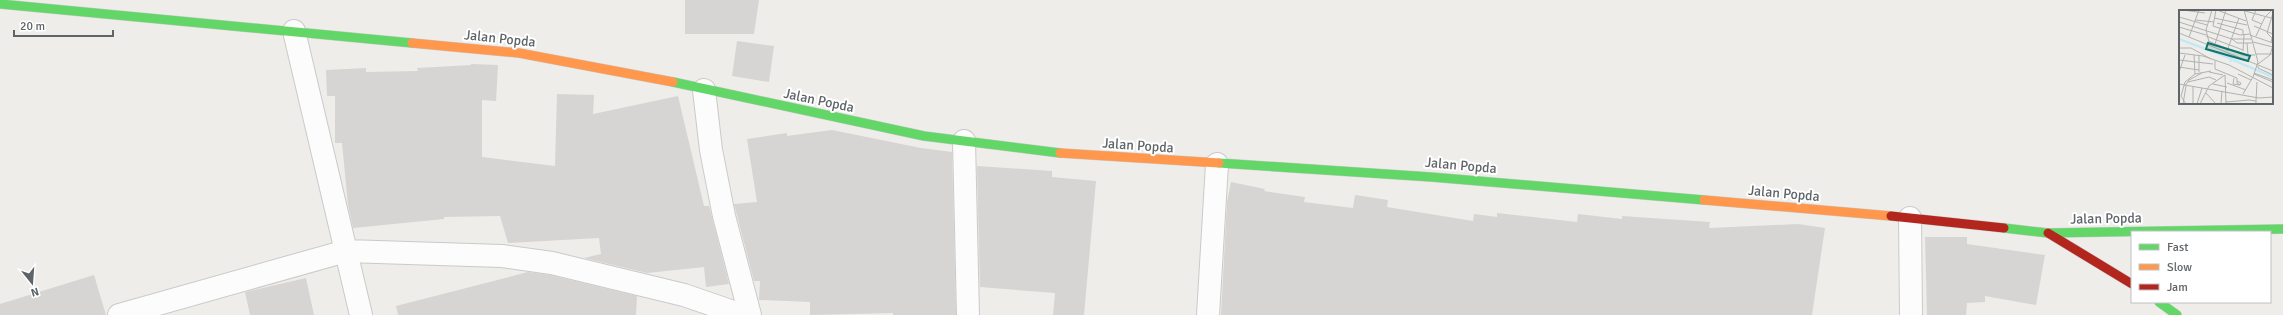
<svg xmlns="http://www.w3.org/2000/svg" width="2283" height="315" viewBox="0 0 2283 315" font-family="Signika,sans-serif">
<rect width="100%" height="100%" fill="#eeede9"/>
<path fill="#d6d5d3" d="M685,0h74l-5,34h-69z
M737,41l37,5 -5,36 -37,-6z
M471,64l27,1 -2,36 -14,-1v57l73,9 2,-72 37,1 -1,19 85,-18 26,110h5l20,78 -23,3 -2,-20 -57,6 -63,-15 17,-4 -2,-16 -91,5 -8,-27 -56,1v2l-91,9 -5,-23 -6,-62h-7v-47h-8l-1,-26 40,-2v4l52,-1 -1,-3 54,-3z
M832,130l89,18 31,4 4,163h-63v-2l-83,2v-13l-51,-2 1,-19h-6l-20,-77 23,-2 -10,-63 40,-6v3z
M977,166l75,5v6l44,4 -12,134h-31l2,-22 -75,-6z
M1231,182l34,7 -1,2 41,6 -1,5 49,6 2,-13 33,5 -1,7 86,14 1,-7 23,3v-4l80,9 1,-8 44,5v-3l88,6 -1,6 89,-4 27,4 -13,87h-591l6,-113z
M1925,237h42v7l78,11 -9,50 -51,-9v6l-18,1 -1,12h-39z
M528,272l22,3 87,21 -1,19h-238l-2,-9z
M94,275l12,40h-106v-11z
M306,278l8,37h-64l-5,-23z"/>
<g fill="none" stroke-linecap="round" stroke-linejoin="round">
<defs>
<path id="street" d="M294,31l67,284
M704,90l7,60 13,66 26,99
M964,141l4,174
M1910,218l1,97
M119,315l227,-64 156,5 50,7 132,32 58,20
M1208,315l9,-151"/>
<path id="fast" d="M0,4l412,39
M673,82l251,54 136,17
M1219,163l212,14 273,23
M2004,228l44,5 235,-4
M2159,302l18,13"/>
<path id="slow" d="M412,43l107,10 154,29
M1060,153l159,10
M1704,200l187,16"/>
<path id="jam" d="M1891,216l113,12
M2048,233l84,51"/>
</defs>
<use href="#street" stroke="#cacaca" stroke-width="24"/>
<use href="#fast" stroke="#cbcbcb" stroke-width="10"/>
<use href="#slow" stroke="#cbcbcb" stroke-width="10"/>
<use href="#jam" stroke="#cbcbcb" stroke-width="10"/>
<use href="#street" stroke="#fcfcfc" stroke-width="22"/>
<use href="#fast" stroke="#63d668" stroke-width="9"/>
<use href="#slow" stroke="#ff974d" stroke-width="9"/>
<use href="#jam" stroke="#b3261e" stroke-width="9"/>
</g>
<g text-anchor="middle" stroke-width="4" stroke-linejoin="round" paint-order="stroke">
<g font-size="14" fill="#5e6468" stroke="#fff">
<text transform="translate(500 38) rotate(6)" y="5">Jalan Popda</text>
<text transform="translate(819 100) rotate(12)" y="5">Jalan Popda</text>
<text transform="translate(1138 145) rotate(4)" y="5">Jalan Popda</text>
<text transform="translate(1461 165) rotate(5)" y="5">Jalan Popda</text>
<text transform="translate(1784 193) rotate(5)" y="5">Jalan Popda</text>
<text transform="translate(2106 218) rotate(-1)" y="5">Jalan Popda</text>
</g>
</g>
<g transform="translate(2179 10)">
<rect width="94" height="94" fill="#eeede9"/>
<path fill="none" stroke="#bee7f8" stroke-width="2" d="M0,29l53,20 -2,3M54,50l40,17"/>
<path fill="none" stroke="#b0b2b1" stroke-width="1" d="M4,0l22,3M37,0l-3,16 27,9 10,-1M38,0l29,11M65,0l14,52 -5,15M77,0l-4,10 10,4M66,1l26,7M0,7l28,8M35,8l33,7M16,10l19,2M0,12l53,17h19M38,13l26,7v5M75,16l19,8M0,17l27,8M0,23l79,32M71,25l23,8M27,26l37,14M77,26l9,-19 7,-7M10,27l10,-27M53,29l5,4h15M29,31l35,14h12M30,32l-3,-12 6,-20M74,32l20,5M92,32l1,-4 -5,-5 6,-20M68,33l1,12M36,34l11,-34M0,38h12l20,11M48,41l12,-33M64,41l1,-16M0,43l24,3 26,9 44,23M77,44h17M15,45l1,19M20,46v16M0,50l34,4M36,51v8l22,9v3M79,54l12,-9 3,-10M79,55l15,6M79,56v2l15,7M0,57l20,3M0,62l6,-17M30,62l14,3M75,63l19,7M59,64l13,6M75,64l19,8M55,68l-1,6 7,1M58,71l4,2 -1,2 -3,-2zM9,72l21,-5 7,3M48,73l19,7M0,74l80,14 14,-1M34,74l14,3M6,76l4,-6 13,-7M27,83l10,11M64,84l10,-17M77,91l1,-19M47,92l23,-2 7,1v3M4,94l3,-18M7,94l-5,-8 4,-14 10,-8 16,-3M14,94v-17M18,94l5,-16M21,94l9,-18 16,-11 1,29M42,94l1,-13"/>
<path fill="#0f766e" fill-opacity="0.15" stroke="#0f766e" stroke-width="2" d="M29,33l42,13 -2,5 -42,-12z"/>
<rect width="94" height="94" fill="none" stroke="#5e6468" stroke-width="2"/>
</g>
<rect x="2131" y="231" width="140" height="72" fill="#ffffff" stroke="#bfc1c3"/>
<rect x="2139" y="244" width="20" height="6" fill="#63d668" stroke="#bfc1c3"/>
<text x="2167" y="251" font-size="12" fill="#5e6468">Fast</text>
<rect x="2139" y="264" width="20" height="6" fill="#ff974d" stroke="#bfc1c3"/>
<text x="2167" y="271" font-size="12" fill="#5e6468">Slow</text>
<rect x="2139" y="284" width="20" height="6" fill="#b3261e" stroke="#bfc1c3"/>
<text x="2167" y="291" font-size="12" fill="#5e6468">Jam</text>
<g transform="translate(32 283) rotate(163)" stroke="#ffffff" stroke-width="3" paint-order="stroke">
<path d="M0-3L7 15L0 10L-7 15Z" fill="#5e6468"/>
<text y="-6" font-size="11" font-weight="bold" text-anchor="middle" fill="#5e6468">N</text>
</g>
<path d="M14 30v6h99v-6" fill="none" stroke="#5e6468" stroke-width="2"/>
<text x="20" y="30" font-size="12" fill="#5e6468" stroke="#ffffff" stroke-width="3" paint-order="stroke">20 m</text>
</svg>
